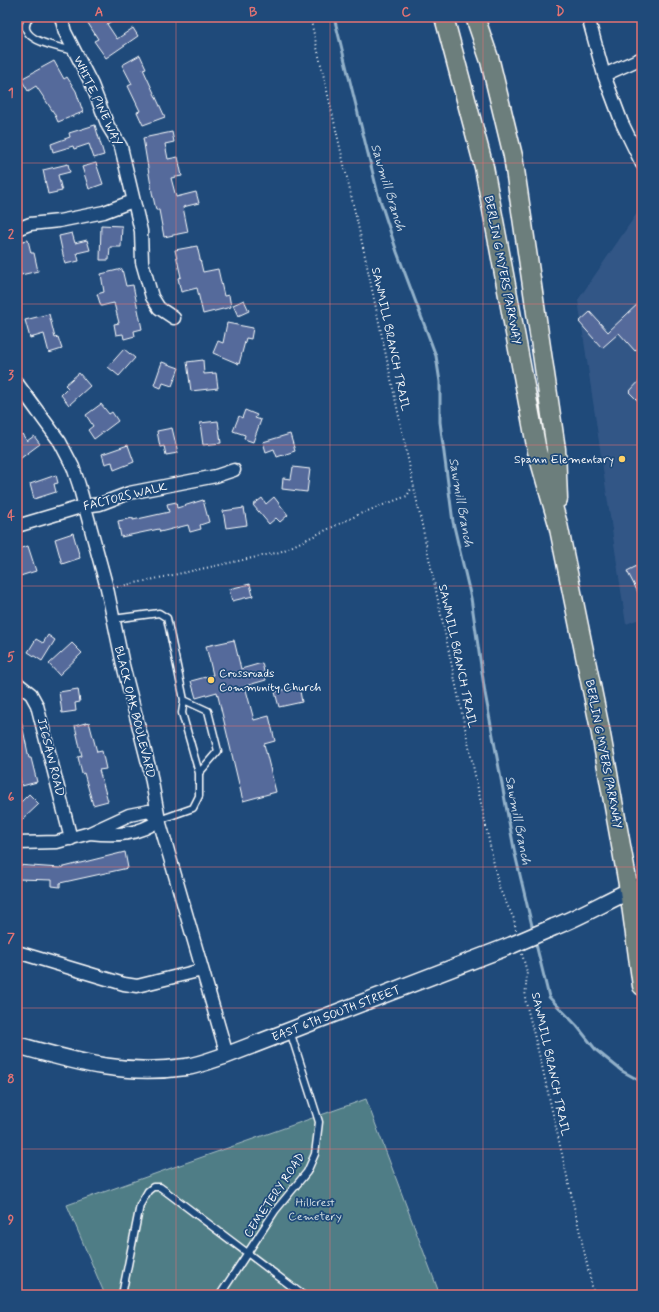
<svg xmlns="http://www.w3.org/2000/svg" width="659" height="1312" viewBox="0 0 659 1312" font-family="Mynerve,sans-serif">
<rect width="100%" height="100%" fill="#1f4a7a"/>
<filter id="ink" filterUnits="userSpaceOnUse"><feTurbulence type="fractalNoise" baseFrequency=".025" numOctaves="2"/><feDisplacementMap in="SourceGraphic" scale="8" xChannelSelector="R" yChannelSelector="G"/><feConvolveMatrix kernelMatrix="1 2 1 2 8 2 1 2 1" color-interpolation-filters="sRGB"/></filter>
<g filter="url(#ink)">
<path fill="#335786" d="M642,206v412l-16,6 -48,-324z"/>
<path fill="#4f7d86" stroke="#a7bec2" d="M366,1099l74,196h-335l-38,-90z"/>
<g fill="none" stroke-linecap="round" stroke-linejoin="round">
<path stroke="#92b1ca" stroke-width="3" d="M334,17l44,177 19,58 39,104 4,26v40l13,100 18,76 14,95 30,161 18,76
M535,940l14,57 28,29 19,24 26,21 20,11"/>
</g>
<path fill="#556b9b" stroke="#fff" d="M92,17h26l-11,7 10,15 16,-11 5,8 -32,22 -12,-17 4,-2 -12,-19z
M140,55l6,13 -3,1 22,48 -22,8 -6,-13 3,-1 -12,-25 4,-2 -10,-19z
M54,61l10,18 3,-2 9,14 7,21 -25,10 -4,-9 -18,-27 -8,5 -7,-12z
M95,125l9,30 -10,3 -5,-14 -15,5 -1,-3 -20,6 -2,-8 19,-7 -1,-4z
M172,132l2,10 -9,2 3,15 10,-2 4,19 -11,2 5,19 20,-5 3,11 -16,4 5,25 -24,5 -5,-27h-3l-4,-18 -9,-54z
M96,163l7,21 -14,5 -7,-22z
M68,164l2,8 -12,3 4,16 -14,3 -5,-24z
M101,225l21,1 -1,21h-11l-1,13h-9z
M72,233l3,10 12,-3 3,10 -13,3 2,8 -14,3 -6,-28z
M28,240l3,13h3l4,18 -17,4 -4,-20v-13z
M197,246l6,26 15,-3 6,27 5,-1 2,12 -28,7 -6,-26 -16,4 -3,-14 3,-1 -6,-27z
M122,269l4,17 7,-1 9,44 -8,2 1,5 -11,3 -1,-5 -7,1 -2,-11 5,-1 -5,-20 -13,3 -4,-12 7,-2 -3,-18z
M244,300l5,11 -11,5 -5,-11z
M642,300v45l-7,6 -16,-18 -17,15 -23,-26 11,-10 18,20z
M49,314l6,24 3,-1 4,12 -13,4 -5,-19 -14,4 -5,-18z
M227,323l26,5 -2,11 -5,-1 -7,26 -26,-11 5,-12 5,2z
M124,349l11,9 -16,18 -11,-9z
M203,360l1,14 12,-1 2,15 -27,3 -4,-29z
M162,362l17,6 -7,18 -9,-3 -2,5 -7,-3z
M79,373l11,13 -21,19 -8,-10 7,-7 -3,-3z
M642,378v27l-13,-13z
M101,404l8,10 3,-2 6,9 -24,18 -6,-9 5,-4 -7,-11z
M245,410l12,5 -2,3 6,2 -8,22 -9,-3 1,-4 -12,-4 6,-15 3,2z
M218,421l3,22 -18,2 -3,-22z
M172,428l6,25 -12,2 -2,-9 -4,1 -3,-16z
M22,434l5,7 7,-5 6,8 -23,17v-23z
M290,434l5,17 -18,6 -3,-8 -8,3 -3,-10z
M128,445l6,17 -20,8 -2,-8 -7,2 -3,-10z
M293,467l17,2 -3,23 -25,-3 1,-11 8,1z
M56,475l2,8 -4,1 2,8 -22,7 -4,-15z
M274,497l14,18 -8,7 -4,-4 -7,6 -16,-19 9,-7 4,6z
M203,500l6,22 -9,3 1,4 -11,3 -2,-7 -28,7 -1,-3 -38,8 -3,-16 15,-3v2l36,-8 -2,-8 9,-2 1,6z
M244,508l3,17 -21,3 -3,-17z
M73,533l7,25 -18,6 -7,-25z
M28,546l8,25 -19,6v-22l2,-1 -1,-5z
M637,566l5,10v24l-15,-29z
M250,584l3,12 -21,5 -3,-12z
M48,635l7,5 -13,21 -14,-9 8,-13 7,4z
M234,640l7,29 21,-6 4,17 -21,6 9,34 15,-4 6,25 -11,3 12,48 -33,9 -26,-109 -21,6 -5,-17 22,-6 -7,-29z
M72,643l10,10 -23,22 -10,-11z
M299,686l3,16 -23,5 -4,-15z
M78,689l2,13 -5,1 1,8 -14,2 -3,-21z
M17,720h4l8,38h2l6,24 -15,4 -5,-19z
M89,722l8,30 5,-1 4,18 -7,1 9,31 -15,4 -9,-32 -2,1 -4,-17 4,-1 -7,-30z
M29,794l10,10 -18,17 -4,-4v-11z
M125,852l3,16 -68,15v4l-8,-1v-6l-35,-1v-14l43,3z"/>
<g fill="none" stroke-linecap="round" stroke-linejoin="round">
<defs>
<path id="lane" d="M30,17c-19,23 32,31 45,34
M113,619l46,-6 8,5 17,82 -2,13 17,60v23l-6,12 -34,12
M184,700l24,11 10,40 -19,22
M122,1295l18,-90 8,-14 5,-4h7l143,108
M220,1295l55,-84 32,-39 8,-18 4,-32 -29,-91"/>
<path id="street" d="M61,17l4,15 27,53 16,41 13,21 20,84 1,31 10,35 7,11 15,10
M588,17l16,58 18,48 20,41
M604,75l38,-17
M17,229l13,-5 29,-3 45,-9 29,-11
M17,383l43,59 13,25 6,18 28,103 16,77 27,106 9,49 68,235
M17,526l67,-20 16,-2 29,-11 87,-17 18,-6
M17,683l14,11 6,11 34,134
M149,811l10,9c-20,15 -44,16 -69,13l39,-18z
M17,843l40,-1 33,-9
M17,952l107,32 13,2 65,-16"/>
<path id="secondary" d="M554,927c30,-12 58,-29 88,-42
M17,1045c60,17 106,31 169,22 14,-2 28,-8 41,-12l285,-110"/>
<path id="primary" d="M444,17l40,150 53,284 21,73 42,205 29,161 13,96
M475,17l15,44 23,95 43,293 2,50"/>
</defs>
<use href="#lane" stroke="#fff" stroke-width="9"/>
<use href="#street" stroke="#fff" stroke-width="15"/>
<use href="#secondary" stroke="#fff" stroke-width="19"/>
<use href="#primary" stroke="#fff" stroke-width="21"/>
<path stroke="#fff" stroke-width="2" stroke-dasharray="1 3" stroke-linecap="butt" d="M310,17l53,230 136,641 15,31 2,11
M117,587l163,-35 82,-39 45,-17 5,-9
M522,954l5,18 -2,27 17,67 52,229"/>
<use href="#lane" stroke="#1f4a7a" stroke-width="6"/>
<use href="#street" stroke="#1f4a7a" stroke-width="12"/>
<use href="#secondary" stroke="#1f4a7a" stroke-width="16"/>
<use href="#primary" stroke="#6c7e7c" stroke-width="18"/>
<defs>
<path id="secondary-bridge" d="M512,945l42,-18"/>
</defs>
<use href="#secondary-bridge" stroke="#fff" stroke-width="19" stroke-linecap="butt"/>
<use href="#secondary-bridge" stroke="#1f4a7a" stroke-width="16"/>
</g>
</g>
<path fill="none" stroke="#e47373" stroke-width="1" stroke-opacity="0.55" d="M176,17v1278M330,17v1278M483,17v1278M17,163h625M17,304h625M17,445h625M17,586h625M17,726h625M17,867h625M17,1008h625M17,1149h625"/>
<g fill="#ffd166" stroke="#1f4a7a" stroke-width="1.5">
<circle cx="622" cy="459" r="4"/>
<circle cx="211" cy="680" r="4"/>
</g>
<g text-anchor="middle" stroke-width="3.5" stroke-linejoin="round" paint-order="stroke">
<g font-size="12" fill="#fff" stroke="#1f4a7a">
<text transform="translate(98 101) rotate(65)" y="4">WHITE PINE WAY</text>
<text transform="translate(503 270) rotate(79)" y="4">BERLIN G MYERS PARKWAY</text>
<text transform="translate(391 339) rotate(78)" y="4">SAWMILL BRANCH TRAIL</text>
<text transform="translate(125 496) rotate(-14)" y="4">FACTORS WALK</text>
<text transform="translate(458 656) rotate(78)" y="4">SAWMILL BRANCH TRAIL</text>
<text transform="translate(135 712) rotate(76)" y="4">BLACK OAK BOULEVARD</text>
<text transform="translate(604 754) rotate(79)" y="4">BERLIN G MYERS PARKWAY</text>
<text transform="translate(51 757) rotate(76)" y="4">JIGSAW ROAD</text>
<text transform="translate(336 1013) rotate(-21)" y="4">EAST 6TH SOUTH STREET</text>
<text transform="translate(551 1064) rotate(78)" y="4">SAWMILL BRANCH TRAIL</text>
<text transform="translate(274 1195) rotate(-56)" y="4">CEMETERY ROAD</text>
</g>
<g font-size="12" fill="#fff" stroke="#1f4a7a" text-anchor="end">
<text x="614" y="463">Spann Elementary</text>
<text x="219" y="677" text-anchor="start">Crossroads<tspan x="219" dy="14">Community Church</tspan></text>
</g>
<g font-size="12" fill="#d3dee1" stroke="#1f4a7a">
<text x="315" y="1206">Hillcrest<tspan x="315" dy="14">Cemetery</tspan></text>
</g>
<g font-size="13" font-style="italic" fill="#d2dee9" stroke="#1f4a7a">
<text transform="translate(389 187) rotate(73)" y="5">Sawmill Branch</text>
<text transform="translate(462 502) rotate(80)" y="5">Sawmill Branch</text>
<text transform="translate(519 820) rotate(79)" y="5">Sawmill Branch</text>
</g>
</g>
<rect width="659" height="1312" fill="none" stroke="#1f4a7a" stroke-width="44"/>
<rect x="22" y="22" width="615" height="1268" fill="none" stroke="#e47373" stroke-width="1.5"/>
<g font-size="13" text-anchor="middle" font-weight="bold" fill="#e47373">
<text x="99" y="16">A</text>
<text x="253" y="16">B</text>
<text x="406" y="16">C</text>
<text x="560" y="16">D</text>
<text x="11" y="97">1</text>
<text x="11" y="238">2</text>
<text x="11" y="379">3</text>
<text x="11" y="520">4</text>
<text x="11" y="661">5</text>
<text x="11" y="801">6</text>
<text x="11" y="942">7</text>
<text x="11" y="1083">8</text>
<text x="11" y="1224">9</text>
</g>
</svg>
